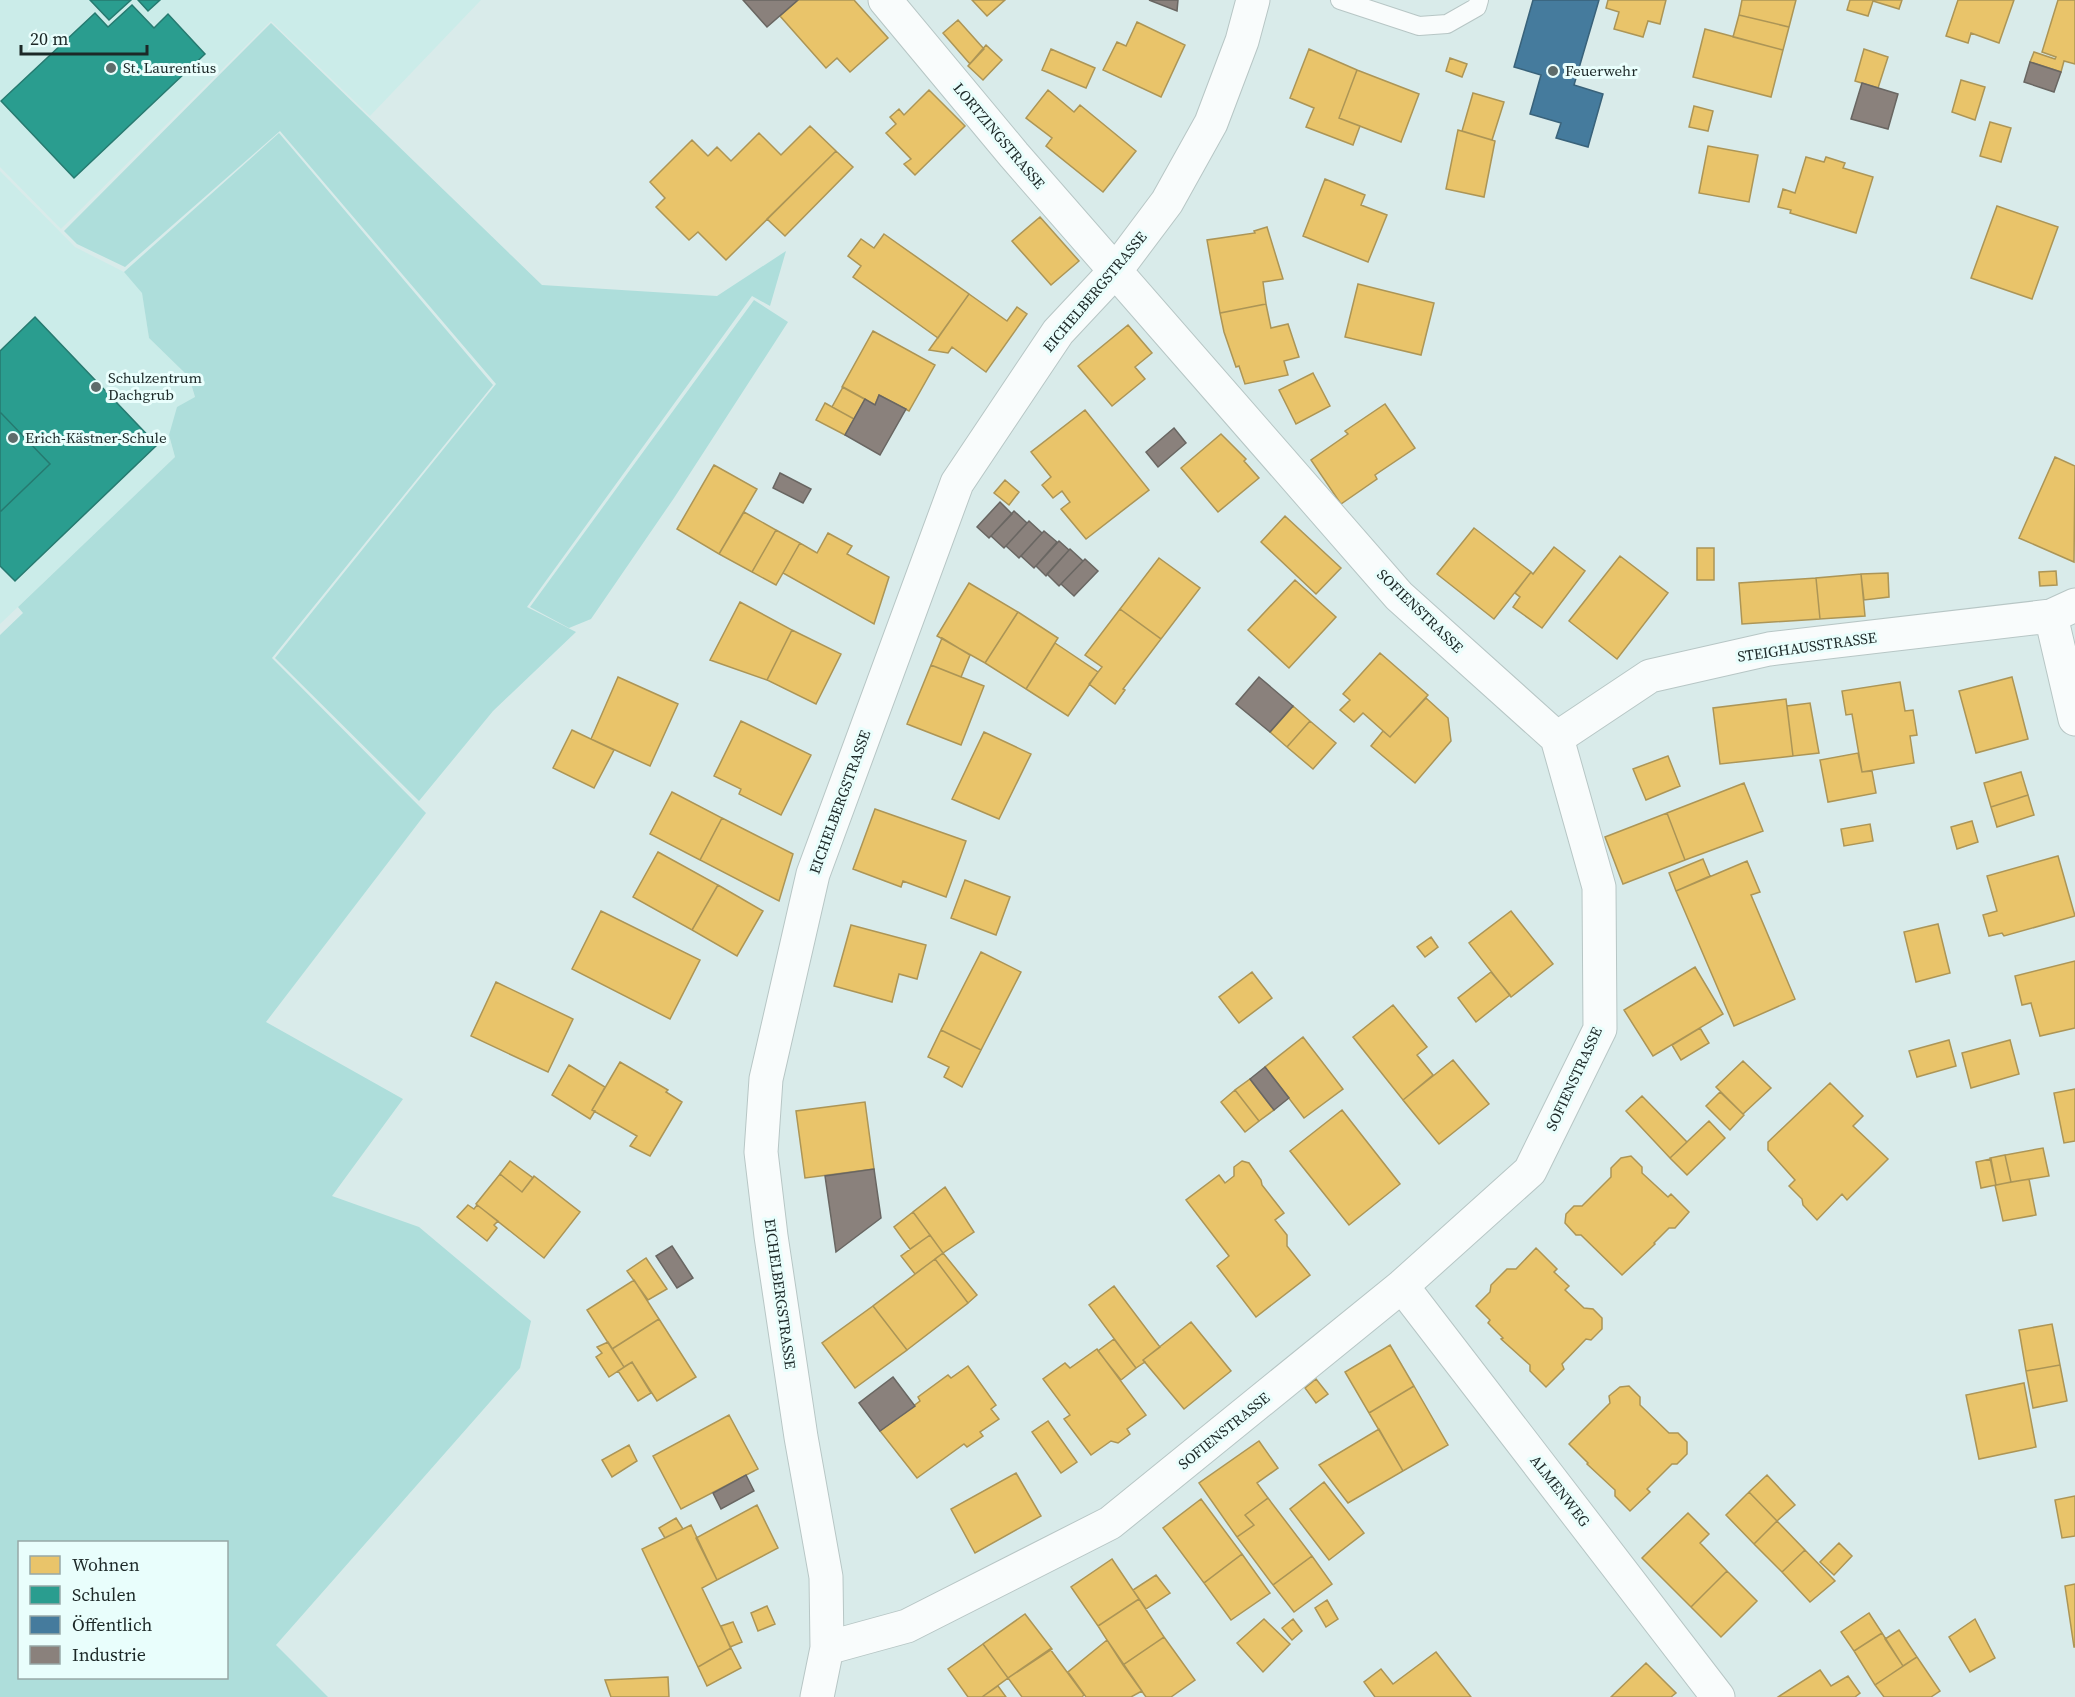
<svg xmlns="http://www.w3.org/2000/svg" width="2075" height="1697" viewBox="0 0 2075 1697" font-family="'Source Serif 4',serif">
<rect width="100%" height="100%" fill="#d9ebea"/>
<path fill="#cbece9" d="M0,0h481l-111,116 -99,-95 -210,208 -61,-62z
M0,171l75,76 49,25 18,20 7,46 40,39 6,21 -26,37 6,22 -175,167z"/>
<path fill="#aededb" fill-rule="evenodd" d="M271,23l271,262 175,11 69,-45 -16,55 -18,-10 -225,311 49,25 -83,79 -74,90 -144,-143 221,-274 -216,-253 -155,136 -48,-23 -13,-13z
M279,133l214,252 -221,273 154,155 -160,209 137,77 -71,97 87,31 112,94 -11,47 -244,277 52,52h-328v-1062l23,-22 -5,-6 157,-150 -6,-22 8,-28 18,-10 -6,-20 -40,-39 -7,-45 -18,-21zM20,1542h206v136h-206z
M754,300l34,22 -114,176 -83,121 -22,9 -39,-21z"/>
<path fill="#e9c46a" stroke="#ac9556" stroke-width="1.5" d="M798,0h56l34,38 -38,34 -13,-14 -11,10 -46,-52z
M972,0h33l-18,16z
M1608,0h58l-6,24 -12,-3 -5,16 -29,-8 5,-17 -13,-4z
M1742,0h54l-7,27 -50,-12z
M1850,0h52l-3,9 -26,-8 -5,15 -21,-6z
M1958,0h56l-15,43 -28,-10 -3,10 -22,-7z
M2058,0h17v64l-11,-3 -3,11 -31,-10 4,-10 21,7 1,-2 -14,-5z
M1739,15l50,12 -6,23 -50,-13z
M958,20l26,29 -14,15 -27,-31z
M1137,22l48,23 -24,52 -58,-27 14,-28 9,4z
M1705,29l78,21 -12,47 -78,-20z
M986,45l16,15 -19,20 -15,-14z
M1051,49l44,19 -9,20 -44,-18z
M1309,49l48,21 -18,48 21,8 -7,19 -47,-18 8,-19 -24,-10z
M1864,49l24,8 -10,31 -23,-7z
M1450,58l17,6 -5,13 -16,-6z
M1357,70l62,24 -18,48 -62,-24z
M1961,80l24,7 -10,33 -23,-8z
M929,90l36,36 -50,49 -11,-11 7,-5 -25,-26 10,-9 -6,-7 9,-8 5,6z
M1048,90l26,22 6,-7 56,46 -33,41 -57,-46 6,-8 -26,-20z
M1473,93l31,9 -12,38 -30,-9z
M1694,106l19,5 -5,20 -19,-4z
M1990,122l21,6 -10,34 -21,-6z
M810,126l26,25 -110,109 -28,-28 -9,8 -33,-33 9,-9 -15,-16 42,-42 16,16 9,-9 14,14 28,-28 22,22z
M1458,130l37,11 -11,56 -38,-8z
M1708,146l50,9 -9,47 -50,-9z
M836,151l17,16 -68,69 -18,-17z
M1806,157l18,5 2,-5 19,6 -2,5 30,9 -17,56 -66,-20 1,-3 -13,-3 5,-18 12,4z
M1325,179l40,16 -4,10 26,10 -19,47 -65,-26z
M1997,206l61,21 -26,72 -61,-21z
M1040,217l39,44 -28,24 -39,-44z
M1267,227l16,52 -20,3 3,22 -46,9 -13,-73 48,-7 -1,-2z
M884,234l85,60 -31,44 -85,-61 8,-11 -13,-10 13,-17 13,9z
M1358,284l76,19 -13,52 -76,-18z
M969,294l38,27 10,-14 10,7 -41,58 -34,-25 -4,6 -19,-3z
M1266,304l5,24 17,-4 11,33 -15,4 4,14 -43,9 -6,-18 -3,1 -12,-35 -4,-19z
M1128,325l24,28 -17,14 10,12 -33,27 -34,-40z
M873,331l62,34 -26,46 -30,-16 -4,10 -33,-18z
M1313,373l17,33 -34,18 -17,-34z
M843,387l22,12 -11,20 -22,-12z
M825,403l29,16 -9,16 -29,-15z
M1385,404l30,44 -40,27 2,4 -36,25 -30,-44 37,-26 -3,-3z
M1085,410l64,80 -63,49 -25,-30 9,-7 -8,-11 -9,7 -11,-13 9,-8 -20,-25z
M1221,434l25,25 -2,2 15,17 -41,34 -37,-44z
M2055,457l20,9 -1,96 -55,-24z
M714,465l43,24 -38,65 -42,-25z
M1005,480l14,12 -10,13 -15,-12z
M744,512l32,18 -24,42 -33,-18z
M1285,516l56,52 -25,26 -55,-52z
M1474,528l57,44 -37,47 -57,-45z
M776,530l24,13 -24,42 -24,-13z
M828,533l24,13 -5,8 42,23 -15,47 -91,-51 17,-30 17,10z
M1554,547l31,24 -43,57 -29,-21 7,-10 -5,-4 16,-21 2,2z
M1697,548h17v32h-17z
M1620,556l48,37 -51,66 -48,-38z
M1159,558l41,30 -39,51 -41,-30z
M2056,571l1,14 -17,1 -1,-14z
M1888,573l1,24 -25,3 -3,-26z
M1861,574l4,42 -45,3 -4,-41z
M1816,578l4,41 -78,5 -3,-41z
M1295,580l41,37 -47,51 -41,-38z
M969,583l49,29 -33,51 -48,-27z
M740,602l52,28 -25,50 -57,-20z
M1120,609l41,30 -38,50 2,1 -10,14 -26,-20 13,-17 -17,-12z
M1018,612l40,26 -32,51 -41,-26z
M792,630l49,24 -25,50 -49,-24z
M942,638l28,17 -9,22 -30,-12z
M1055,643l43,29 -30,44 -42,-27z
M1380,653l48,42 -38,42 -27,-24 -9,9 -14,-12 10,-10 -7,-6z
M931,665l53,21 -23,59 -54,-21z
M618,677l60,27 -28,62 -59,-27z
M2012,677l16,62 -52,14 -17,-62z
M1900,682l5,29 8,-1 4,25 -7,1 4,27 -52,9 -10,-58 -6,1 -4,-24z
M1426,698l22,20 3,23 -36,42 -44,-37 12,-15 7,6z
M1786,699l7,57 -73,8 -7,-56z
M1810,703l9,50 -26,3 -6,-50z
M1293,706l17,15 -23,26 -17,-15z
M741,721l70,34 -30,60 -42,-21 2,-5 -27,-13z
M1310,721l26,22 -23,26 -26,-22z
M572,730l42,20 -20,38 -41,-20z
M984,732l47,22 -32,65 -47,-20z
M1858,753l4,19 10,-1 4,22 -48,9 -8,-42z
M1668,756l12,30 -34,14 -13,-31z
M2021,772l7,23 -37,12 -7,-24z
M1744,783l19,48 -78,29 -18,-47z
M672,792l50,26 -22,42 -50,-26z
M2028,795l6,20 -37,12 -6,-20z
M875,809l91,32 -20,56 -43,-16 -2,6 -48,-18z
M1667,813l18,47 -62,24 -18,-47z
M722,818l71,36 -14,47 -79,-41z
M1972,821l6,21 -21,7 -6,-22z
M1870,824l3,17 -29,5 -3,-17z
M658,852l60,33 -26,45 -59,-33z
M2058,856l17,60 -71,20 -2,-3 -13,3 -6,-21 14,-4 -10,-35z
M1703,859l7,17 -34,15 -7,-18z
M1747,861l13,31 -9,3 44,104 -61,27 -58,-135z
M965,880l45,17 -14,38 -45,-17z
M718,885l45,26 -26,45 -45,-26z
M601,911l99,49 -30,59 -98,-50z
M1511,911l42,53 -42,33 -42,-54z
M1938,924l12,49 -34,9 -12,-50z
M851,925l75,20 -9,34 -18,-5 -7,28 -58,-16z
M1431,937l7,10 -13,10 -8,-10z
M981,952l40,20 -40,78 -40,-20z
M2075,961v67l-35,8 -9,-33 -9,2 -7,-29z
M1695,967l28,47 -70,42 -29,-46z
M1252,972l20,26 -33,25 -20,-26z
M1491,972l19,23 -34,27 -18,-24z
M496,982l77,37 -25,53 -77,-36z
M1393,1005l34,42 -10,8 16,20 -30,25 -50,-63z
M1700,1028l9,15 -28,17 -9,-15z
M941,1030l40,20 -19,37 -18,-10 5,-10 -21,-10z
M1303,1037l40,52 -39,29 -39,-51z
M1949,1040l7,26 -39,11 -8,-26z
M2010,1040l9,34 -48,14 -9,-35z
M1453,1060l36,44 -50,40 -36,-44z
M1743,1061l28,27 -28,26 -27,-27z
M620,1062l48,28 -2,2 16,10 -32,54 -20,-10 7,-10 -45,-26z
M569,1065l36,22 -13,23 3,1 -5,8 -38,-24z
M1250,1079l24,31 -15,11 -24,-31z
M1830,1083l33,33 -10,10 35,33 -41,41 -5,-6 -25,26 -14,-15 -1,-6 -13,-13 6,-6 -27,-30v-8z
M2075,1089v52l-11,2 -10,-50z
M1235,1090l24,31 -14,11 -24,-30z
M1720,1092l24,23 -14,15 -24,-24z
M1642,1096l45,46 -17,16 -44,-47z
M865,1102l9,67 -69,9 -9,-67z
M1342,1110l58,74 -51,41 -59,-74z
M1709,1121l16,17 -38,37 -17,-17z
M2043,1148l6,28 -38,6 -6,-27z
M2005,1155l6,27 -15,3 -6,-27z
M1631,1156l11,11v6l26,24 3,-3 18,18 -14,16h-6l-15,15 1,1 -33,31 -41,-40h-5l-11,-12 1,-9 8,-8h8l29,-29v-9l10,-10z
M1991,1159l5,26 -15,3 -5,-26z
M510,1161l23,17 -11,14 -22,-18z
M1242,1161l7,2 12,17 1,5 22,28 -9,7 12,15v11l23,29 -54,42 -39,-51 12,-10 -43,-56 33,-25 6,8 9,-7v-9z
M500,1174l22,18 12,-16 46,36 -36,46 -68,-54z
M2029,1179l7,36 -33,6 -8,-36z
M945,1187l29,45 -31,21 -30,-41z
M468,1205l6,4 3,-4 21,16 -4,4 3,3 -10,13 -30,-24z
M913,1212l17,23 -20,14 -16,-22z
M930,1235l13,18 -28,21 -14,-18z
M1536,1248l21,21 -3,3 15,14 -4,4 19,18 9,1 9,9v11l-11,11 -5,-1 -24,25 2,5 -18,18 -16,-16v-6l-29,-26 2,-1 -15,-15 2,-3 -14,-14 14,-14 1,-7 16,-16h9z
M943,1253l34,42 -9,8 -33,-44z
M646,1258l21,31 -19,11 -21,-29z
M935,1259l33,44 -61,47 -34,-44z
M634,1280l25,39 -47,30 -25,-39z
M1114,1286l46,61 -17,13 2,2 -9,6 -47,-63z
M873,1306l34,44 -52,38 -33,-45z
M659,1319l37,58 -39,24 -25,-39 -8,5 -12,-18z
M1191,1322l40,49 -47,38 -41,-49z
M2052,1324l8,41 -34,6 -7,-41z
M1114,1339l22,29 -15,12 -23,-29z
M608,1342l16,25 -15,10 -13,-20 6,-4 -5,-6z
M1390,1345l24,41 -45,27 -24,-41z
M1097,1349l49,66 -19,14 3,5 -12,9 -7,-2 -20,14 -27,-36 6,-4 -27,-36 22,-16 5,5z
M632,1362l19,31 -13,8 -20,-30z
M2060,1365l7,36 -34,7 -7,-37z
M968,1366l28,39 -5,4 8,10 -19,13 3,4 -16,11 -3,-3 -47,34 -37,-47 40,-30 -2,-4 30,-22 3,3z
M1316,1379l12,15 -12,9 -11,-15z
M2024,1383l12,64 -57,12 -13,-64z
M1414,1386l34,59 -45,26 -34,-58z
M1629,1386l11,11v8l29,28h9l9,9v12l-10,10h-5l-25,25 3,3 -20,19 -15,-15v-6l-28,-26 1,-1 -19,-19 41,-41 -1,-7 11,-9z
M729,1415l29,54 -77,40 -28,-53z
M1048,1421l29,41 -16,11 -29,-41z
M1379,1429l24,42 -55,32 -29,-38z
M1259,1441l19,27 -21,15 11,15 -23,17 9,10 -17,12 -38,-54z
M629,1445l8,16 -25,16 -10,-17z
M1016,1473l25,43 -66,37 -24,-44z
M1767,1475l28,30 -18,16 -28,-29z
M1324,1482l40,51 -35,27 -39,-51z
M1749,1492l28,29 -23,23 -28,-29z
M2075,1496v40l-13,2 -7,-38z
M1268,1498l44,58 -39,29 -36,-48 17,-12 -9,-10z
M1201,1499l41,55 -38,29 -41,-55z
M757,1505l21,43 -61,32 -21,-42z
M1688,1513l21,21 -9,9 27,28 -36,36 -49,-49z
M676,1518l7,11 -18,9 -6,-10z
M1777,1521l28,29 -23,22 -28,-28z
M691,1525l26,55 -15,8 29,60 -33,19 -56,-118z
M1839,1543l13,13 -18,19 -14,-13z
M1805,1550l30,31 -25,21 -28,-30z
M1242,1554l28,39 -39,27 -27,-37z
M1312,1556l20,28 -38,28 -21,-27z
M1112,1559l27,40 -41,27 -27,-39z
M1727,1571l30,30 -36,36 -30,-30z
M1156,1575l14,18 -24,16 -13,-19z
M2075,1584v63h-1l-9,-61z
M1139,1599l25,38 -41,28 -25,-39z
M1327,1600l11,19 -12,8 -11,-19z
M767,1606l8,18 -17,7 -7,-18z
M1869,1613l13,20 -28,18 -13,-19z
M1025,1614l27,35 -44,29 -25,-34z
M1264,1619l26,25 -27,28 -26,-29z
M1293,1619l9,12 -10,9 -10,-12z
M1975,1619l20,39 -25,14 -21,-35z
M733,1622l9,20 -12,5 -9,-21z
M1899,1630l18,27 -14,9 -18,-27z
M1882,1633l21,33 -28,19 -21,-34z
M1164,1637l31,43 -24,17h-25l-23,-32z
M1107,1640l35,51 -11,6h-45l-18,-25z
M983,1644l25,34 -26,19h-14l-20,-28z
M731,1648l10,20 -34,18 -9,-19z
M1050,1649l34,46 -2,2h-60l-14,-19z
M1436,1652l35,45h-96l-11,-15 17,-13 12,15z
M1917,1657l23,34 -9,6h-47l-9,-12z
M1646,1663l30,30 -5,4h-60z
M1820,1670l11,16 17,-10 12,17 -5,4h-77z
M668,1677l1,20h-58l-6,-17z
M998,1686l8,11h-24z"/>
<path fill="#2a9d8f" stroke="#267a70" stroke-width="1.5" d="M90,0h41l-22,20z
M138,0h22l-12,11z
M132,5l22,23 14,-14 37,40 -131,124 -73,-77 94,-88 13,14z
M35,317l122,128 -142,136 -15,-15v-54l50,-48 -50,-52v-61z
M0,412l50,52 -50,48z"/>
<path fill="#457b9d" stroke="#39627a" stroke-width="1.5" d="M1533,0h66l-25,85 29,9 -15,53 -32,-9 5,-15 -31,-9 11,-39 -27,-8z"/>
<path fill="#8a817c" stroke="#696662" stroke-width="1.5" d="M743,0h55l-31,27z
M1149,0h29l-1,11z
M2030,62l31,10 -7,20 -30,-10z
M1862,83l36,11 -10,35 -37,-10z
M879,395l27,14 -26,46 -35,-20 20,-36 10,6z
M1174,428l12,15 -28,24 -12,-15z
M780,473l31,16 -8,14 -30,-15z
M1000,502l12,12 -23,24 -12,-11z
M1014,511l13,12 -23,25 -13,-12z
M1029,521l13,12 -23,25 -13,-12z
M1044,531l13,11 -23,26 -13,-12z
M1059,541l10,9 -23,26 -10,-10z
M1070,549l13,12 -24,25 -12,-12z
M1085,559l13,12 -24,25 -13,-12z
M1259,677l34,29 -23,26 -34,-28z
M1265,1067l24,31 -15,12 -24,-31z
M874,1169l7,49 -45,34 -11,-76z
M672,1246l21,32 -16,10 -21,-32z
M893,1377l22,29 -35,25 -21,-28z
M746,1475l8,16 -33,18 -8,-16z"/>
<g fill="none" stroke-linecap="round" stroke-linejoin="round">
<defs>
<path id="lane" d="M1340,0l79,26 28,-2 30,-17 2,-7"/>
<path id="street" d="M2051,616l24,103
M1557,738l93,-62 119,-27 282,-33 24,-11
M1402,1286l316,411
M827,1648l80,-22 203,-103 292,-237 128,-115 70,-142 -1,-142 -42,-149 -158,-142 -385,-441 -129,-155
M817,1697l10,-49 -1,-71 -25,-140 -30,-201 -10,-84 5,-73 47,-205 144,-391 101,-151 58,-62 51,-68 44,-79 31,-82 11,-41"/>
</defs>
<use href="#lane" stroke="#b7c6c5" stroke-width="20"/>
<use href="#street" stroke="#b7c6c5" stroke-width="35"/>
<use href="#lane" stroke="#f9fcfc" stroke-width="18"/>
<use href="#street" stroke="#f9fcfc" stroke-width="33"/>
</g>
<g fill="#5e6c6b" stroke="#e9fefc" stroke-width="2">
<circle cx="111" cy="68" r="6"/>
<circle cx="1553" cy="71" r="6"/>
<circle cx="96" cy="387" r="6"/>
<circle cx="13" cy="438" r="6"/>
</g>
<g text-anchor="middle" stroke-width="6" stroke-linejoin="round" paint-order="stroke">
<g font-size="15" fill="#1c2827" stroke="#e9fefc" text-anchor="start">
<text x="123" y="73">St. Laurentius</text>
<text x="1565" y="76">Feuerwehr</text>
<text x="108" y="383">Schulzentrum<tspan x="108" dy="17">Dachgrub</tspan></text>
<text x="25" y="443">Erich-Kästner-Schule</text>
</g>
<g font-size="15" fill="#1c2827" stroke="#e9fefc">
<text transform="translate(999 136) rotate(50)" y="5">LORTZINGSTRASSE</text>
<text transform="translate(1095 292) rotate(-50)" y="5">EICHELBERGSTRASSE</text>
<text transform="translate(1420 611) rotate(44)" y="5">SOFIENSTRASSE</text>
<text transform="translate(1807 647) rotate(-8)" y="5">STEIGHAUSSTRASSE</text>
<text transform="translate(840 802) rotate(-70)" y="5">EICHELBERGSTRASSE</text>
<text transform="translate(1574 1079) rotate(-65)" y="5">SOFIENSTRASSE</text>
<text transform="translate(780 1294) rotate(82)" y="5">EICHELBERGSTRASSE</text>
<text transform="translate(1224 1431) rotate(-39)" y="5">SOFIENSTRASSE</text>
<text transform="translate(1560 1491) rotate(52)" y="5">ALMENWEG</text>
</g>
</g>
<rect x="18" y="1541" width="210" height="138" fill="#e9fefc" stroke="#97a8a7" stroke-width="1.5"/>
<rect x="30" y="1556" width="30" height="18" fill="#e9c46a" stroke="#97a8a7" stroke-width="1.5"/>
<text x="72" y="1571" font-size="18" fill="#1c2827">Wohnen</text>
<rect x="30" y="1586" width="30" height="18" fill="#2a9d8f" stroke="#97a8a7" stroke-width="1.5"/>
<text x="72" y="1601" font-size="18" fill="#1c2827">Schulen</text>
<rect x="30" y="1616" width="30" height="18" fill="#457b9d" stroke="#97a8a7" stroke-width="1.5"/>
<text x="72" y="1631" font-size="18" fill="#1c2827">Öffentlich</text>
<rect x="30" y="1646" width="30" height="18" fill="#8a817c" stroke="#97a8a7" stroke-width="1.5"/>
<text x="72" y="1661" font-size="18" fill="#1c2827">Industrie</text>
<path d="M21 45v9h126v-9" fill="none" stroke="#1c2827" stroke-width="3"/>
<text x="30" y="45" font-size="18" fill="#1c2827" stroke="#e9fefc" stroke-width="4.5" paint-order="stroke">20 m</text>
</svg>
